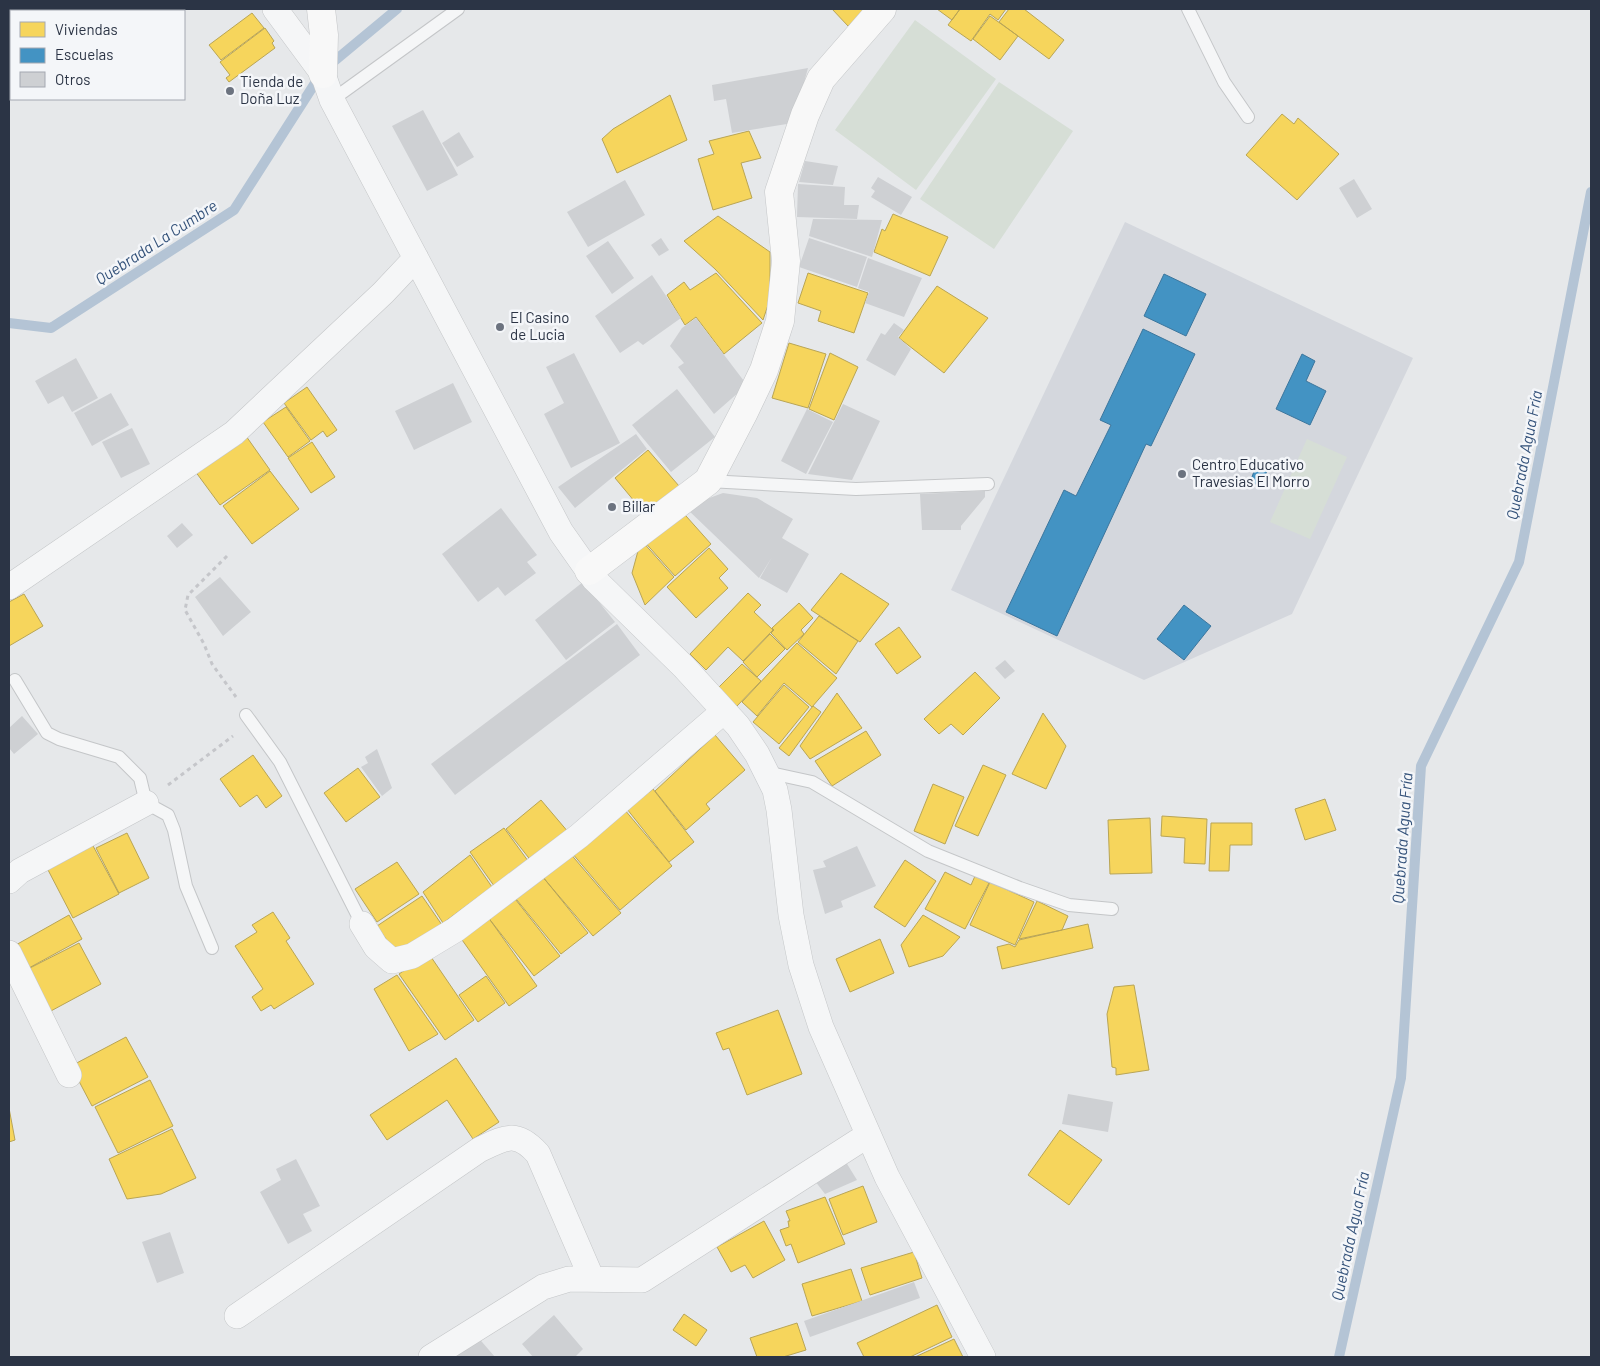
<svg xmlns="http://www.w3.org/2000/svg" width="1600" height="1366" viewBox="0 0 1600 1366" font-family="Barlow,sans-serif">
<rect width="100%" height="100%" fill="#e6e8ea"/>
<path fill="#d4d7dd" d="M1125,222l288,136 -121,256 -148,66 -193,-90z"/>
<path fill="#d6ded6" d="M915,20l81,59 -80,111 -81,-60z
M999,82l74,49 -79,118 -74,-50z
M1307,439l40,18 -37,82 -40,-17z"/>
<path fill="#f6d55c" stroke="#b9a555" d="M832,9h35l-19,17z
M937,9h23l-8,11z
M960,9h46l-8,11 -8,-6 -19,27 -23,-16z
M1009,9h15l40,31 -15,19 -50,-37z
M252,13l12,15 -43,32 -12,-15z
M990,16l28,20 -18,24 -27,-21z
M265,28l9,13 -2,2 3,5 -46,34 -3,-4 4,-3 -10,-13z
M670,95l17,45 -70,33 -15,-34 11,-10z
M1282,114l12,10 4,-6 41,36 -42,46 -51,-45z
M749,131l12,27 -20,5 11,35 -39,12 -15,-51 16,-5 -5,-13z
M893,214l55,23 -18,39 -56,-24 8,-23 3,2z
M718,216l52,36v47l-7,21 -48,-51 -31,-28z
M716,273l46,50 -38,31 -28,-37 -11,8 -18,-30 17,-13 6,8z
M808,273l60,20 -14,40 -36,-12 3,-10 -23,-8z
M937,286l51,32 -44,55 -45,-35z
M789,343l37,11 -18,54 -36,-10z
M830,353l28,14 -24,53 -25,-11z
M307,387l30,43 -10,7 -4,-6 -12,9 -27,-37z
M286,407l24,34 -22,16 -25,-35z
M246,436l24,34 -50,35 -25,-34z
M312,442l23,35 -24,16 -23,-35z
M648,450l31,36 -34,28 -30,-36z
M270,471l29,38 -47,35 -29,-38z
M678,507l33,37 -36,32 -33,-37z
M641,540l33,37 -29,28 -13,-32z
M709,548l19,21 -9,9 9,10 -32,30 -29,-31z
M841,573l48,31 -29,38 -49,-32z
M748,593l13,12 -7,7 19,18 -30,31 -15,-14 -22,23 -16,-16z
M24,594l19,32 -34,20v-44z
M799,603l14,15 -12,12 3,4 -17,16 -16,-17 3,-3 -2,-2z
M819,616l39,25 -22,33 -38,-32z
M899,627l22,30 -24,17 -22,-30z
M770,634l15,15 -28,28 -14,-15z
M797,643l40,35 -25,29 -28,-24 -27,33 -15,-14z
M742,664l19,17 -24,25 -19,-18z
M975,672l25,26 -37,37 -12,-11 -12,10 -15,-15z
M784,685l25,22 -30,37 -26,-22z
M837,693l25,35 -52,31 -10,-13z
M813,706l8,6 -32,44 -10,-8z
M1043,713l23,33 -20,43 -34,-15z
M866,731l15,24 -49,31 -17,-25z
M715,735l30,35 -39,34 4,5 -24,21 -31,-39z
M253,755l29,41 -16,12 -9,-13 -17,12 -20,-28z
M983,765l23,10 -28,61 -23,-10z
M358,768l22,29 -34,25 -22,-29z
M933,784l31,13 -19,47 -31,-13z
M653,789l41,53 -25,20 -42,-53z
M1325,799l11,31 -31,10 -10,-31z
M541,800l28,33 -37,29 -26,-33z
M624,809l48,57 -52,44 -48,-57z
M1162,816l45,3 -2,45 -21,-1 1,-25 -24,-2z
M1150,818l2,55 -42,1 -2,-54z
M1211,823h41v22h-22l-1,26h-20z
M504,828l27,37 -34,25 -27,-38z
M127,833l22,45 -30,15 -23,-45z
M92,844l27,50 -46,24 -26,-50z
M569,852l52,61 -28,23 -52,-61z
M470,855l22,32 -49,36 -20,-31z
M905,860l31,21 -31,46 -31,-20z
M397,862l22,32 -42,28 -22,-33z
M539,872l49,61 -27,21 -49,-60z
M945,872l26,13 4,-9 14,7 -24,46 -40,-20z
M990,882l44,20 -19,43 -45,-20z
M512,895l48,61 -26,20 -47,-60z
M422,896l20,29 -45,30 -20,-29z
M1037,901l31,15 -6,14 -43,9z
M273,912l17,26 -4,3 28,43 -40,25 -3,-4 -10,6 -9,-14 11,-8 -28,-43 22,-14 -5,-7z
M69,915l13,24 -55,30 -13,-23z
M923,915l37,22 -17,19 -34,11 -8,-22z
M488,917l49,69 -28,20 -49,-69z
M1088,924l5,24 -91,21 -5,-22 12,-3 6,3 4,-7z
M880,939l14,34 -44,19 -14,-33z
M79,943l22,41 -52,28 -23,-42z
M429,954l45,66 -29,20 -46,-66z
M397,975l41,59 -29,17 -35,-62z
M486,976l19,27 -27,19 -19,-27z
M1134,985l15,85 -33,5v-7l-4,-1 -5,-53 7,-27z
M778,1010l24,64 -55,21 -18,-47 -6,2 -7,-17z
M126,1037l22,40 -56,29 -21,-40z
M456,1058l43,64 -26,17 -26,-39 -60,40 -17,-25z
M150,1080l23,46 -55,27 -23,-46z
M9,1108l6,32 -6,2z
M172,1129l24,49 -35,16 -34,5 -18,-40z
M1060,1130l42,30 -33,45 -41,-30z
M863,1186l14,36 -34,13 -14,-36z
M825,1197l20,47 -47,19 -7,-19 -5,2 -6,-16 9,-3 -1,-6h2l-4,-10z
M764,1221l21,39 -32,18 -8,-13 -14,7 -14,-25z
M914,1252l8,26 -52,17 -9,-27z
M851,1269l11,32 -50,15 -10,-32z
M937,1305l15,32 -42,20h-46l-7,-14z
M684,1314l23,16 -11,16 -23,-16z
M797,1323l9,27 -23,7h-26l-7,-19z
M954,1339l9,18h-48z"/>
<path fill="#4393c3" stroke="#3c769d" d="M1164,274l42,20 -20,42 -42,-20z
M1143,329l52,25 -44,92 -5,-2 -89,192 -51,-24 58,-122 12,6 35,-71 -11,-5z
M1302,354l13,7 -9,20 20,10 -16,34 -34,-16z
M1258,461l11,5 -8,20 -11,-4z
M1184,605l27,21 -27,34 -27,-21z"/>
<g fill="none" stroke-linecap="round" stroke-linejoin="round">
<path stroke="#b4c4d5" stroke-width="10" d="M332,63l65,-54
M9,323l42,5 183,-118 83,-130
M1339,1357l62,-279 20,-312 98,-204 72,-370"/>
</g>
<path fill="#ced0d3" d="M808,68l-15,55 -61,10 -6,-34 -12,2 -2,-16z
M423,110l35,65 -31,16 -35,-65z
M459,132l15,25 -17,10 -15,-24z
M805,161l33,5 -5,19 -34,-3z
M878,177l34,20 -11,18 -30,-18 4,-6 -4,-3z
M1354,179l18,30 -15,9 -18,-30z
M625,180l20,35 -57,32 -21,-35z
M798,184l47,3 -1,18h15l-2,14 -60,-2z
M813,219l69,1 -10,37 -63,-21z
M661,238l8,12 -10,6 -8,-11z
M809,238l58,19 -10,30 -58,-20z
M608,241l26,37 -22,16 -26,-38z
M868,258l54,20 -18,39 -39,-14 4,-11 -11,-4z
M652,275l29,43 -38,27 -5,-4 -18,12 -25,-37z
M696,318l51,67 -33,29 -36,-47 6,-4 -14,-17 12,-18z
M894,323l10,7 -6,7 13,12 -16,27 -29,-16 15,-27 4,2z
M574,353l46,90 -49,25 -27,-54 20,-11 -18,-36z
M76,358l22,40 -26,14 -9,-16 -15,8 -13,-23z
M453,383l19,39 -58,28 -19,-39z
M677,389l38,48 -44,35 -39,-47z
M111,393l18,32 -37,21 -18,-33z
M843,404l37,17 -28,59 -44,-6z
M807,409l26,13 -27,52 -25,-13z
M132,428l18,36 -29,14 -19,-36z
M636,434l11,15 -72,59 -17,-21z
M985,491v6l-24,29v4h-39l-2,-36z
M723,493l34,5 36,21 -11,19 27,16 -22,39 -27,-15 12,-21 -13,21 -74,-71z
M501,508l36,47 -10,7 9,11 -31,23 -7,-9 -20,15 -36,-48z
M182,523l11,12 -16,13 -10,-12z
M220,577l31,35 -28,24 -28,-39z
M583,582l32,40 -49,38 -31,-40z
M617,624l23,31 -185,140 -24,-31z
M1005,660l10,11 -10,8 -10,-11z
M22,716l16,18 -24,20 -5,-6v-20z
M377,749l15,39 -10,8 -21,-29 7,-4 -3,-6z
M857,846l19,40 -35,15 2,6 -18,7 -12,-44 13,-3 -3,-6z
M1068,1094l45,8 -5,30 -46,-8z
M296,1159l24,47 -17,8 9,17 -24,13 -28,-52 21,-12 -5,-11z
M844,1159l13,21 -32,14 -10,-13z
M170,1232l14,41 -27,10 -15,-41z
M914,1282l6,16 -110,39 -6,-16z
M554,1315l29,34 -8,8h-42l-11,-13z
M476,1335l19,22h-41l-1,-1z"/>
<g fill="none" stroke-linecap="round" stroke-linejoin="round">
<defs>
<path id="lane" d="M1188,9l36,73 24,35
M332,100l126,-91
M708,481l148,8 132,-5
M15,680l32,53 12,6 60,18 21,21 6,25 22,12 6,15 12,56 26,62
M246,715l34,47 82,162
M766,772l46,10 116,69 92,37 49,17 43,4"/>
<path id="street" d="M275,9l48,65 9,26 229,432 33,47 90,88 54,59 19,28 18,36 4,20 12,105 10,50 20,62 66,150 96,180
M9,587l225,-154 149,-140 33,-35
M9,881l11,-10 126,-68
M362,924l14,23 16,14 20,-5 43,-26 124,-94 145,-125
M9,953l60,122
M237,1316l242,-166c27,-13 37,-20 59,4l54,125
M431,1357l112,-70 26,-8 73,1 226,-145"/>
<path id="secondary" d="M321,9l3,26 -1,39
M589,571l119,-90 36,-69 20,-42 16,-49 6,-60 -7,-69 26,-77 16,-36 61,-70"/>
</defs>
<use href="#lane" stroke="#c4c6c8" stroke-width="14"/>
<use href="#street" stroke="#c4c6c8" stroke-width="26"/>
<use href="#secondary" stroke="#c4c6c8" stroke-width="29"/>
<path stroke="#c5c6ca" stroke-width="3" stroke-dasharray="4 4" stroke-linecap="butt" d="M227,556l-39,39 -3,15 19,34 8,20 24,33
M168,785l65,-49"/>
<use href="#lane" stroke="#f5f6f7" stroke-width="12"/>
<use href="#street" stroke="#f5f6f7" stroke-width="25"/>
<use href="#secondary" stroke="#f8f8f8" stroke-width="28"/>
</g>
<g fill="#6c737f" stroke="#f4f6f9" stroke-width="2">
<circle cx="230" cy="91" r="5"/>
<circle cx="500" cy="327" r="5"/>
<circle cx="1182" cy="474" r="5"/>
<circle cx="612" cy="507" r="5"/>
</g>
<g text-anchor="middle" stroke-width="5" stroke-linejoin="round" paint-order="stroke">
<g font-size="15" fill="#2b3445" stroke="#f4f6f9" text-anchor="start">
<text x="240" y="87">Tienda de<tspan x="240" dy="17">Doña Luz</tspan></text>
<text x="510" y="323">El Casino<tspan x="510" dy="17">de Lucia</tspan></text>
<text x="1192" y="470">Centro Educativo<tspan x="1192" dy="17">Travesias El Morro</tspan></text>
<text x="622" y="512">Billar</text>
</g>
<g font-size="16" font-style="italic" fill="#34527a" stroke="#f4f6f9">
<text transform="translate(156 242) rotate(-33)" y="6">Quebrada La Cumbre</text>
<text transform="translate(1524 455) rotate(-79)" y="6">Quebrada Agua Fría</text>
<text transform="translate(1402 838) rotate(-86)" y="6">Quebrada Agua Fría</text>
<text transform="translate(1350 1236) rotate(-78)" y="6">Quebrada Agua Fría</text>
</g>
</g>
<rect width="1600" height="1366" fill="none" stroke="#2b3445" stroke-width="20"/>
<rect x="10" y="10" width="175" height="90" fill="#f4f6f9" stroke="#a4a8b1"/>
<rect x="20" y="22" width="25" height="15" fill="#f6d55c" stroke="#a4a8b1"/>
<text x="55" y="35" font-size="15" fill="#2b3445">Viviendas</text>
<rect x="20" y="48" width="25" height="15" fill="#4393c3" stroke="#a4a8b1"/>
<text x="55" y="60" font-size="15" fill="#2b3445">Escuelas</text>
<rect x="20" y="72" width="25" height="15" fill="#ced0d3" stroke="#a4a8b1"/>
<text x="55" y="85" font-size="15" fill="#2b3445">Otros</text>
</svg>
